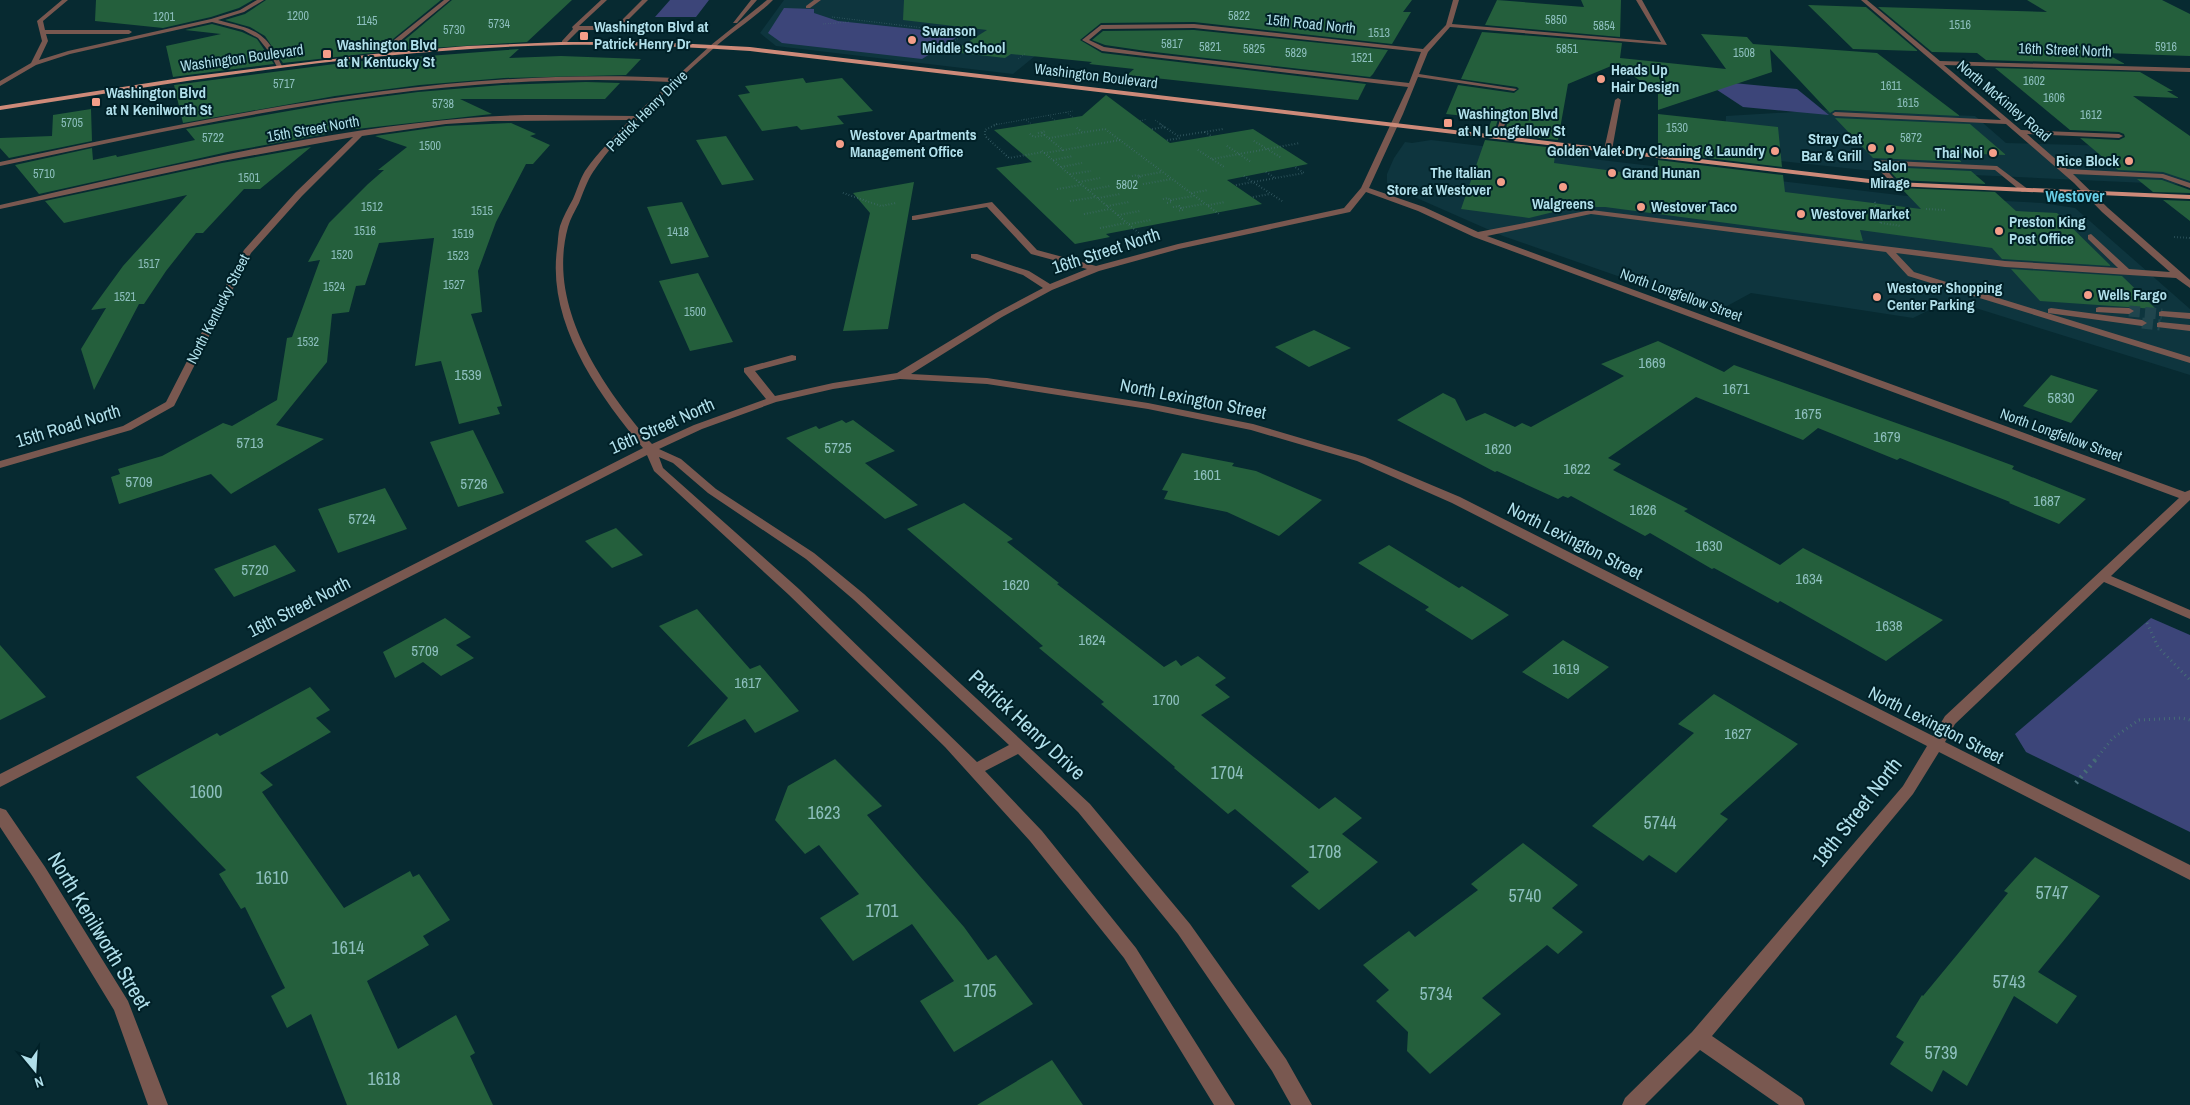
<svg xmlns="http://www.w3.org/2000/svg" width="2190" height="1105" viewBox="0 0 2190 1105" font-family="'Archivo Narrow',sans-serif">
<rect width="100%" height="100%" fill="#072a31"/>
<path fill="#0e353e" d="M784,0h325l-41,29 -55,45 -237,-28 -16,-13z
M1826,110l149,6 31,27 184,5v37l-326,-15 -140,-15 2,-39z
M1431,140l476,56 135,7 33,5 115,101v66l-240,-75 -37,18 -162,-25 -33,18 -215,-75 -109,-48 -7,-5v-9l7,-16 11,-16 7,1z"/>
<path fill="#3c4579" d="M670,0h39l-13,17h-41z
M784,8l30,1v4l24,8 124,13 -40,25 -140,-16 -14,-10z
M1702,80l95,9 32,26 -86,-8z
M2151,618l39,17v197l-164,-80 -11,-18z"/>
<path fill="#245f3c" d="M96,0h157l-14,8 -28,9 -48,11 -68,-7z
M266,0h175l-48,39 -3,12 -107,12 -18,-27 -15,-9 -25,-7 20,-6z
M452,0h120l-45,42 -128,8 2,-7z
M904,0h508l-9,12h8l-19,32 -198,-22 -93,1 -21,17 22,13 264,31 -8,16 -231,-25 7,-6 -45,-5 3,-2 -81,-8 -6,4 -53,-6 35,-22 -84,-10z
M1497,0l87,7 -3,-7h40l-1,37 -135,-12z
M2027,0h135l28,14v42l-85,-3 20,11 -139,-4 -9,-7 -45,-1 -54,-45 169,5z
M1808,5l58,2 52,44 -65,-2z
M212,24l30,8 15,7 17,25 -101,13 -7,-31 55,-12 -36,-4z
M1194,30l194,20 -15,24 -3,3 -224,-26 -41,-6 -13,-5 11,-9z
M1482,32l140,11 -2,15 106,11 -25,-35 46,3 6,7 124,9 83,63 -125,-6 -5,3 -60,-64 2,23 -114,38v-17l-42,-29 -48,20 -10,56 -54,-6 4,-13 -4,-5 -6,3 -4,14 -7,-1 5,-13 -46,-5 12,-29 56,8 5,-4 -2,-2 -56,-8z
M519,49l-10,9 52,-2 80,3 -15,16 -122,3 -84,7 -85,11 -152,27 -9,-38 176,-23z
M1995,68l145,4 33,19h-6l12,7 -46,-2 57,40v45l-27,-9 -45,-2 -38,-32 39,2 6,-3 -1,-3 -5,-2 -49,-2z
M803,78l3,5 36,-5 31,33 -36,5 7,8 -43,6 -4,-4 -35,5 -24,-36 12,-2 -5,-7z
M586,82l34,1 -15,16h-145l32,15 -135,15 -18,-6 -13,11 -94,17 -193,43 -24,-29 77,-17 1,12 23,-5 1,2 78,-17 -9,-11 148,-26 84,-11 84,-7z
M1106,95l64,48 83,-14 55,35 -81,16 35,24 -156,30 4,3 -35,7 -79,-76 36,-6 -38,-32 88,-14z
M91,109l1,32 -83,17 -9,-10v-10l52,-2 1,-21z
M1658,114l120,13 4,40 -124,-15z
M1835,118l135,6 36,31 -55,-2 11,9 -89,-4z
M511,123l25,11 -6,2 20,9 -17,19h-7l-30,58 -18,49 4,41 -11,2 31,92 -5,1 3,7 -41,10 -18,-63 -26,5 19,-128 -55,5 -14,42 -9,1 -7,26 -17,2 -5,48 -51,63 48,14 -93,55 -20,-20 -92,30 -8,-27 9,-3 -2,-5 44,-13 61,-33 9,3 45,-26 10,-62 5,-1 28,-77 -12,2 21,-39 39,-39 16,-14h-6l29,-23 -32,-11 71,-10z
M726,136l28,44 -32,5 -26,-45z
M1485,140l71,8 -2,15 104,14v-17l125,15 2,17 136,17 -20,-21 94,4 21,19 41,2 54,53 -109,-7 -10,-11 -132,-18 3,11 -258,-34h-31l-45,11 -68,-9z
M311,147l-51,42h-16l-41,44h-7l-30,38 -22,33h-5l-45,86 -13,-41 25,-41 -15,2 32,-44 64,-71 -123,28 -19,-22 177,-38z
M1886,167l85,4 15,13 -88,-4z
M2137,179l25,1 28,10v3l-37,-1z
M914,182l-26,147 -45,2 27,-118 -17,-20z
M2163,200l27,1v20z
M682,202l27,55 -38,7 -24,-57z
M2011,269l111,7 34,33 -116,-8z
M698,273l35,69 -43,9 -31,-70z
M1314,330l37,18 -42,19 -34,-20z
M1658,341l66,31 10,-7 221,79 59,22 -2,3 74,30 -27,25 -50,-21 1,-1 -110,-44 -3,2 -79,-32 -15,12 -107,-43 -88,61 13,6 -8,6 75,39 -4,2 96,54 23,-17 140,72 -57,41 -106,-60 -2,2 -64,-35 -2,1 -62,-36 -5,3 -74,-40 -3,2 -5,-2 -5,3 -61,-28 -2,1 -98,-52 46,-27 12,6 11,22 19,-8 30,14 7,-4 9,4 93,-51 -23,-12z
M2051,375l47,15 -27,33 -48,-17z
M842,420l4,3 7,-3 42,31 -30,12 53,42 -33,14 -99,-81 30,-12 3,3z
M473,430l31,63 -46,14 -28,-65z
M1182,453l52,10 -2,3 24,5 66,29 -43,36 -52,-24 -63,-13 4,-8 -6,-1z
M385,488l22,41 -69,24 -20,-44z
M964,503l49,36 -6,3 52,41 -2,1 107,83 12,-7 5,6 17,-10 28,22 -11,7 15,12 -29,18 118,94 16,-12 27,21 -20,16 36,28 -59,48 -28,-24 18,-14 -74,-63 -7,5 -54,-46 1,-1 -74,-63 3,-2 -65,-54 4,-2 -136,-117z
M616,528l27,27 -31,13 -27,-27z
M275,545l21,26 -62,26 -20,-28z
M1389,545l70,43 3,-2 47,29 -37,25 -47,-30 4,-3 -71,-44z
M697,609l53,60 10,-4 39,46 -44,22 -10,-14 -58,28 41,-49 -69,-72z
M445,618l26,19 -15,8 18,13 -33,18 -18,-14 -28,16 -12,-26z
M1563,640l46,27 -41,32 -46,-27z
M0,645l46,52 -46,23z
M310,687l20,23 -14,8 15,14 -71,41 13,12 -11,7 82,116 66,-37 3,6 6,-3 31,46 -27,16 6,9 -62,36 31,68 58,-34 19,38 -5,3 23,49h-146l-36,-91 -24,14 -16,-32 14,-8 -40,-81 -4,2 -22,-35 7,-4 -90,-93 81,-44 3,3z
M1714,694l84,50 -78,70 8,5 -52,54 -27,-18 -6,6 -51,-35 102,-93 -16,-9z
M835,759l47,47 -15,9 97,112 24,33 8,-5 37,49 -79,48 -34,-51 34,-20 -42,-57 -59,37 -33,-43 39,-24 -40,-49 -14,9 -30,-34 13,-34z
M1523,843l55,42 -26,23 31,24 -25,22 -11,-9 -65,53 19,16 -71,60 -23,-23 1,-19 -32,-31 13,-11 -26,-25 46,-34 6,6 63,-47 -7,-6z
M2035,857l65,39 -62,76 39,24 -20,28 -43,-28 -47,90 -24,-16 -11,22 -42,-28 14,-22 -8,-5 26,-42 1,1 85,-103 -4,-2z
M1052,1060l31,45h-106z"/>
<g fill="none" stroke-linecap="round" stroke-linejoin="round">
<path stroke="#20454d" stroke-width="11" stroke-dasharray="11 5" stroke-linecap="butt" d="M2129,311l33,3
M2142,323l18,2"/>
<path stroke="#476e77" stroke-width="1" stroke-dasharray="0.5 2" stroke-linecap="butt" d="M832,17l134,16 -23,16
M823,24l26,-2
M1018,59l8,-6
M1066,112l8,6
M1048,115l8,6
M1024,119l8,5
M1155,120l7,5
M1140,121l7,-2
M994,125l79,-14"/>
<path stroke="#476e77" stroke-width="2" stroke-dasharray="0.5 2.5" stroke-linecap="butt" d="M997,124l-12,6v6l24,22 34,-6
M1160,124l18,12 45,-7
M1077,128l5,4
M1152,129l13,-2
M1205,132l6,4
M1038,133l8,-2
M1042,133l21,17 57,-10
M1030,134l4,3 11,-2
M1049,138l56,-9 114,85
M1167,140l14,-2
M1254,141l26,16
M1227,146l24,16
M1198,150l26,17
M1042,151l98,83
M1044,153l19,-3
M1212,159l88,-16
M1053,160l20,-4
M1061,167l21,-4
M1266,172l9,6
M1070,174l21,-3
M1132,176l5,-1 4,2 -5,1
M1139,176l23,-4
M1244,176l9,6
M1079,182l21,-4
M1143,184l29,-5
M1236,185l17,-3
M1057,189l24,-4
M1088,190l22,-4
M843,193l38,13 15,-3
M1191,193l17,-3
M1253,197l17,-3
M1098,198l22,-4
M1163,199l5,-1 4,4 -5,1
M1170,200l24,-4
M1070,201l26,-4
M1282,201l-29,-19 51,-9 -9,-6
M1875,202l6,23
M1208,205l17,-3
M1107,206l22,-4
M1173,207l6,-1 4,4 -6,1
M1180,208l24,-4
M1926,209l19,1
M1084,214l26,-5
M1118,215l22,-4
M1881,223l20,3
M1129,224l22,-4
M1100,228l26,-5
M2174,237l16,1"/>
<path stroke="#476e77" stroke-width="3" stroke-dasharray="1 4" stroke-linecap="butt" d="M2147,623l11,24 32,33
M2095,760l18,-22 26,-18 43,-2 8,2"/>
<path stroke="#476e77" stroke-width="4.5" stroke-dasharray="2 5" stroke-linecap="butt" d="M2076,783l20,-24"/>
<path fill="#795850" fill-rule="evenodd" d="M62,0h6l-25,21 2,9h84l3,2 -3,2h-83l2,7 -9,19 29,-9 143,-32 29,-9 17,-10h7l-20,12 -26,8c36,10 47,9 64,46l-5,1 -7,-14 -12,-15 -15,-8 -31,-8 -142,32 -34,11 -36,21v-5l31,-18 11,-22 -5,-20z
M444,0h6l-51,42 -3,10 -5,1 3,-13z
M601,0h6l-28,26h23l16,-2 24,-24h6l-26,26 -20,4h-23l-13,13h-4v-2l11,-12 -1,-2z
M751,0h6l-20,23h-4z
M767,0h6c-18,18 -40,31 -59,48 -39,35 -92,81 -121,124 -6,9 -10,21 -14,31 -4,8 -9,16 -11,24 -22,80 35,160 84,217l42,-19 72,-26 -22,-27v-4l48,-13 4,1v4l-41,11 20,25 58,-13 64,-10 99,-60 47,-25 -20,-13 -52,-17v-4h6l52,17 21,13 37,-15 -56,-15 -44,-47 -72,13h-3v-4l80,-14 45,48 59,16 82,-22 166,-36 17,-20 47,-101 -306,-36 -20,-11 19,-15 93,-1 229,25 23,-24 7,-25h6l-7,24 209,18 -25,-42h6l25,45 -217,-18 -22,25 -9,22 98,15 -3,2 -96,-14 -15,37 -34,74 55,19 54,25 113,-22 414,51 113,7 -30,-29v-4l3,-1 38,35 41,3 -68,-60 -28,-29 -68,-59 -171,-8 -3,-2 3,-2 166,8 -140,-120h6l73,61 250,7v4l-246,-7 77,65 98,4 4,2 -4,2 -92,-4 40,35 96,5 27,9v5l-28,-10 -89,-4 35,34 82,72v8l-14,-10 -171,-11 -109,-14 18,19 276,85v6l-282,-87 -22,-24 -295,-38 -104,22 698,256 5,-2v10l-79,76 79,34v9l-86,-37 -149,142 -10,18 245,123v15l-251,-128 -26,42 -201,242 90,62 3,7h-26l-79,-55 -55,55h-23l3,-7 67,-66 211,-246 24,-40 -475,-243 -95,-42 -106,-31 -103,-21 -161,-25 -87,-5 -67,10 -57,13 -74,27 -43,20 22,10 35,30 98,64 50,41 226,210 100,120 96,135 26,46h-21l-19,-34 -94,-137 -100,-122 -60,-58 -33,17 57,60 94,117 99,157h-21l-90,-147 -94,-117 -85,-94 -156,-152 -135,-124 -7,-16 -647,332v-13l643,-326c-45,-54 -96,-125 -86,-199 1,-7 1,-16 3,-23 3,-9 8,-18 13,-27 4,-9 7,-20 12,-28 13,-19 30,-35 45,-51l-137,1 -47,3 -84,12 -60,60 -51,57 -77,153 -43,24 -131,38v-7l123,-35 43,-24 78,-152 52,-58 57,-55 -131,24 -222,48v-4c154,-35 310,-74 468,-87 55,-5 111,-2 166,-2l37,-34c-226,-13 -451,37 -671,84v-4c222,-47 447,-96 675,-84l36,-33zM1194,28l227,24 -12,31 -263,-30 -42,-6 -15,-7 13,-11zM1366,192l52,19 56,26 705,261 -234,218 -12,20 -473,-239 -95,-40 -112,-33 -105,-21 -161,-25 -76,-4 91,-57 50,-27 47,-19 80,-22 171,-37zM659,457l14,6 35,30 98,66 48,41 155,145 -32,17 -178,-173 -136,-121z
M814,0h7l-11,8h-4v-2z
M1618,98l3,2 -9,50 -4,2 -4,-2 11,-50z
M1503,118l3,2 -5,17 -7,2 6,-19z
M1873,160l124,6 32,24 -7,2 -27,-22 -113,-5 17,19 -4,2 -22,-22z
M2099,307l30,1 5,3 -5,3 -33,-2v-4z
M2051,308l91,12 5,3 -5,3 -94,-13v-4z
M2162,311l28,2v6l-31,-3v-4z
M2160,322l30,3v6l-33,-4v-4z
M0,808l6,2 39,57 83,134 40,104h-20l-34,-95 -81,-133 -33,-50z"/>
<path fill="#cd8a79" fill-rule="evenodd" d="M561,42h94l95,5 1145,135 295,13v4l-295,-13 -1145,-135c-63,-4 -126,-7 -189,-6 -189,4 -375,36 -561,65v-4l187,-29 187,-23 93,-8z"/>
</g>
<g fill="#f49e89" stroke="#002027" stroke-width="2">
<rect x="579" y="31" width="10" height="10" rx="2.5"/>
<circle cx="912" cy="40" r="5"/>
<rect x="322" y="49" width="10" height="10" rx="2.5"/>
<circle cx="1601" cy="79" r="5"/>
<rect x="91" y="97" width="10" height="10" rx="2.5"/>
<rect x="1443" y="118" width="10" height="10" rx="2.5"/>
<circle cx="840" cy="144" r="5"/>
<circle cx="1872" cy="148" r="5"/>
<circle cx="1890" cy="149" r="5"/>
<circle cx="1775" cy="151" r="5"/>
<circle cx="1993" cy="153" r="5"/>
<circle cx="2129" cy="161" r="5"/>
<circle cx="1612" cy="173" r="5"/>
<circle cx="1501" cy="182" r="5"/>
<circle cx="1563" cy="187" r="5"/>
<circle cx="1641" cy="207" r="5"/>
<circle cx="1801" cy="214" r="5"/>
<circle cx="1999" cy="231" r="5"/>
<circle cx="2088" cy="295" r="5"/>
<circle cx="1877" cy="297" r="5"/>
</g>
<g text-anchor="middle" stroke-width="4" stroke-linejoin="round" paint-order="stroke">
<g font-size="12" fill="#8dbfbe">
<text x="298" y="20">1200</text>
<text x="1239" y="20">5822</text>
<text x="164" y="21">1201</text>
<text x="1556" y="24">5850</text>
<text x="367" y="25">1145</text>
<text x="499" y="28">5734</text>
<text x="1960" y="29">1516</text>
<text x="1604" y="30">5854</text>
<text x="454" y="34">5730</text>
<text x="1379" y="37">1513</text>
<text x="1172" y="48">5817</text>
<text x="1210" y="51">5821</text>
<text x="2166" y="51">5916</text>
<text x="1254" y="53">5825</text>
<text x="1567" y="53">5851</text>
<text x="1296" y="57">5829</text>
<text x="1744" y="57">1508</text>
<text x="1362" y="62">1521</text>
<text x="2034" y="85">1602</text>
<text x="284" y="88">5717</text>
<text x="1891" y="90">1611</text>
<text x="2054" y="102">1606</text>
<text x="1908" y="107">1615</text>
<text x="443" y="108">5738</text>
<text x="2091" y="119">1612</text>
<text x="72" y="127">5705</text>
<text x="1677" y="132">1530</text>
<text x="213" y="142">5722</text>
<text x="1911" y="142">5872</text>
<text x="430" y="150">1500</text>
<text x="44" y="178">5710</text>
<text x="249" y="182">1501</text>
<text x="1127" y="189">5802</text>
<text x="372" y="211">1512</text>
<text x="482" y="215">1515</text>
<text x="365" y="235">1516</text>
<text x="678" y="236">1418</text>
<text x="463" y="238">1519</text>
<text x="342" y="259">1520</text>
<text x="458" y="260">1523</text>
<text x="149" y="268">1517</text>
<text x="454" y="289">1527</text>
<text x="334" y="291">1524</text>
<text x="125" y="301">1521</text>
<text x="695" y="316">1500</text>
<text x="308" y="346">1532</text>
</g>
<g font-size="15" fill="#b0dfea" stroke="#002027">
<text transform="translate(1311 24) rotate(6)" y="5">15th Road North</text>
<text transform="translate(2065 50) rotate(2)" y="5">16th Street North</text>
<text transform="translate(242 58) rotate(-8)" y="5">Washington Boulevard</text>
<text transform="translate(1096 76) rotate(7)" y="5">Washington Boulevard</text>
<text transform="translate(2004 101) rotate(40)" y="5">North McKinley Road</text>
<text transform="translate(647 111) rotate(-45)" y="5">Patrick Henry Drive</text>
<text transform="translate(313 129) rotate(-10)" y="5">15th Street North</text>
<text transform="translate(1681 295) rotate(20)" y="5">North Longfellow Street</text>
<text transform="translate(218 309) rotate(-63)" y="5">North Kentucky Street</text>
<text transform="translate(2061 435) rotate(20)" y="5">North Longfellow Street</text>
</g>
<g font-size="15" font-weight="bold" fill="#b0dfea" stroke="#002027" text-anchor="start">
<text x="594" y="32">Washington Blvd at<tspan x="594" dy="17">Patrick Henry Dr</tspan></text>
<text x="922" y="36">Swanson<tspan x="922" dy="17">Middle School</tspan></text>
<text x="337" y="50">Washington Blvd<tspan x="337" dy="17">at N Kentucky St</tspan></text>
<text x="1611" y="75">Heads Up<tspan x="1611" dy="17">Hair Design</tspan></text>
<text x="106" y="98">Washington Blvd<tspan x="106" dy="17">at N Kenilworth St</tspan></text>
<text x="1458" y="119">Washington Blvd<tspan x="1458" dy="17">at N Longfellow St</tspan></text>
<text x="850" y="140">Westover Apartments<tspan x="850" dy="17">Management Office</tspan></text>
<text x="1862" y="144" text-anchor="end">Stray Cat<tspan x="1862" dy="17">Bar &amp; Grill</tspan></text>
<text x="1765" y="156" text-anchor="end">Golden Valet Dry Cleaning &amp; Laundry</text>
<text x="1983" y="158" text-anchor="end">Thai Noi</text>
<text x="2119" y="166" text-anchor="end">Rice Block</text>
<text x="1890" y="171" text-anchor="middle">Salon<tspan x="1890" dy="17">Mirage</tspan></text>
<text x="1491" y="178" text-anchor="end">The Italian<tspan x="1491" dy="17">Store at Westover</tspan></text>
<text x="1622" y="178">Grand Hunan</text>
<text x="1563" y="209" text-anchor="middle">Walgreens</text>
<text x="1651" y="212">Westover Taco</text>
<text x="1811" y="219">Westover Market</text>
<text x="2009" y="227">Preston King<tspan x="2009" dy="17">Post Office</tspan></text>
<text x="1887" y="293">Westover Shopping<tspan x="1887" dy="17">Center Parking</tspan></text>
<text x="2098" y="300">Wells Fargo</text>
</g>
<g font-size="15" fill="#8dbfbe">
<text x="1652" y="368">1669</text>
<text x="468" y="380">1539</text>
<text x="1736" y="394">1671</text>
<text x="2061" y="403">5830</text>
<text x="1808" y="419">1675</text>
<text x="1887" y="442">1679</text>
<text x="250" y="448">5713</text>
<text x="838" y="453">5725</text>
<text x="1498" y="454">1620</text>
<text x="1577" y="474">1622</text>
<text x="1207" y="480">1601</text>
<text x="139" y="487">5709</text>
<text x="474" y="489">5726</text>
<text x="2047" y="506">1687</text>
<text x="1643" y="515">1626</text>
<text x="362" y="524">5724</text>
<text x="1709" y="551">1630</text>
<text x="255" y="575">5720</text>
<text x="1809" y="584">1634</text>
<text x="1016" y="590">1620</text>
<text x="1889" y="631">1638</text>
<text x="1092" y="645">1624</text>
<text x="425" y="656">5709</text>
<text x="1566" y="674">1619</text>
<text x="748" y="688">1617</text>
<text x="1166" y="705">1700</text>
<text x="1738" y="739">1627</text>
</g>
<g font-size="16" font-weight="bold" fill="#68cfe7" stroke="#002027">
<text x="2075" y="202">Westover</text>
</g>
<g font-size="18" fill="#b0dfea" stroke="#002027">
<text transform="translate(1106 251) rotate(-18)" y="6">16th Street North</text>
<text transform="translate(1193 399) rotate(11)" y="6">North Lexington Street</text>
<text transform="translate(68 426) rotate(-17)" y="6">15th Road North</text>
<text transform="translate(662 426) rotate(-24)" y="6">16th Street North</text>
<text transform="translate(1575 541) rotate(27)" y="6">North Lexington Street</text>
<text transform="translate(299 607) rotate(-27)" y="6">16th Street North</text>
<text transform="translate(1936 725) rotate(27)" y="6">North Lexington Street</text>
</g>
<g font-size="18" fill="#8dbfbe">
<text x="1227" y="779">1704</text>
<text x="206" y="798">1600</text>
<text x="824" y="819">1623</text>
<text x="1660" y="829">5744</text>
<text x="1325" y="858">1708</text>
<text x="272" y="884">1610</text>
<text x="2052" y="899">5747</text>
<text x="1525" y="902">5740</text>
<text x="882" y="917">1701</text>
<text x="348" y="954">1614</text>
<text x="2009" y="988">5743</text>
<text x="980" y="997">1705</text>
<text x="1436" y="1000">5734</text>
<text x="1941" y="1059">5739</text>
<text x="384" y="1085">1618</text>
</g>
<g font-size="21" fill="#b0dfea" stroke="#002027">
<text transform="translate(1027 725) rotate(43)" y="7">Patrick Henry Drive</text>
<text transform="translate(1857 812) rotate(-52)" y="7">18th Street North</text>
<text transform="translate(99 931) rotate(59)" y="7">North Kenilworth Street</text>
</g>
</g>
<g transform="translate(35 1070) rotate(162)" stroke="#002027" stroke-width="4" paint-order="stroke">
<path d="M0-4L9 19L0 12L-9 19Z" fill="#b0dfea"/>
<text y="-8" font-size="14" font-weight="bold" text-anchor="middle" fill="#b0dfea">N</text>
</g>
</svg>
